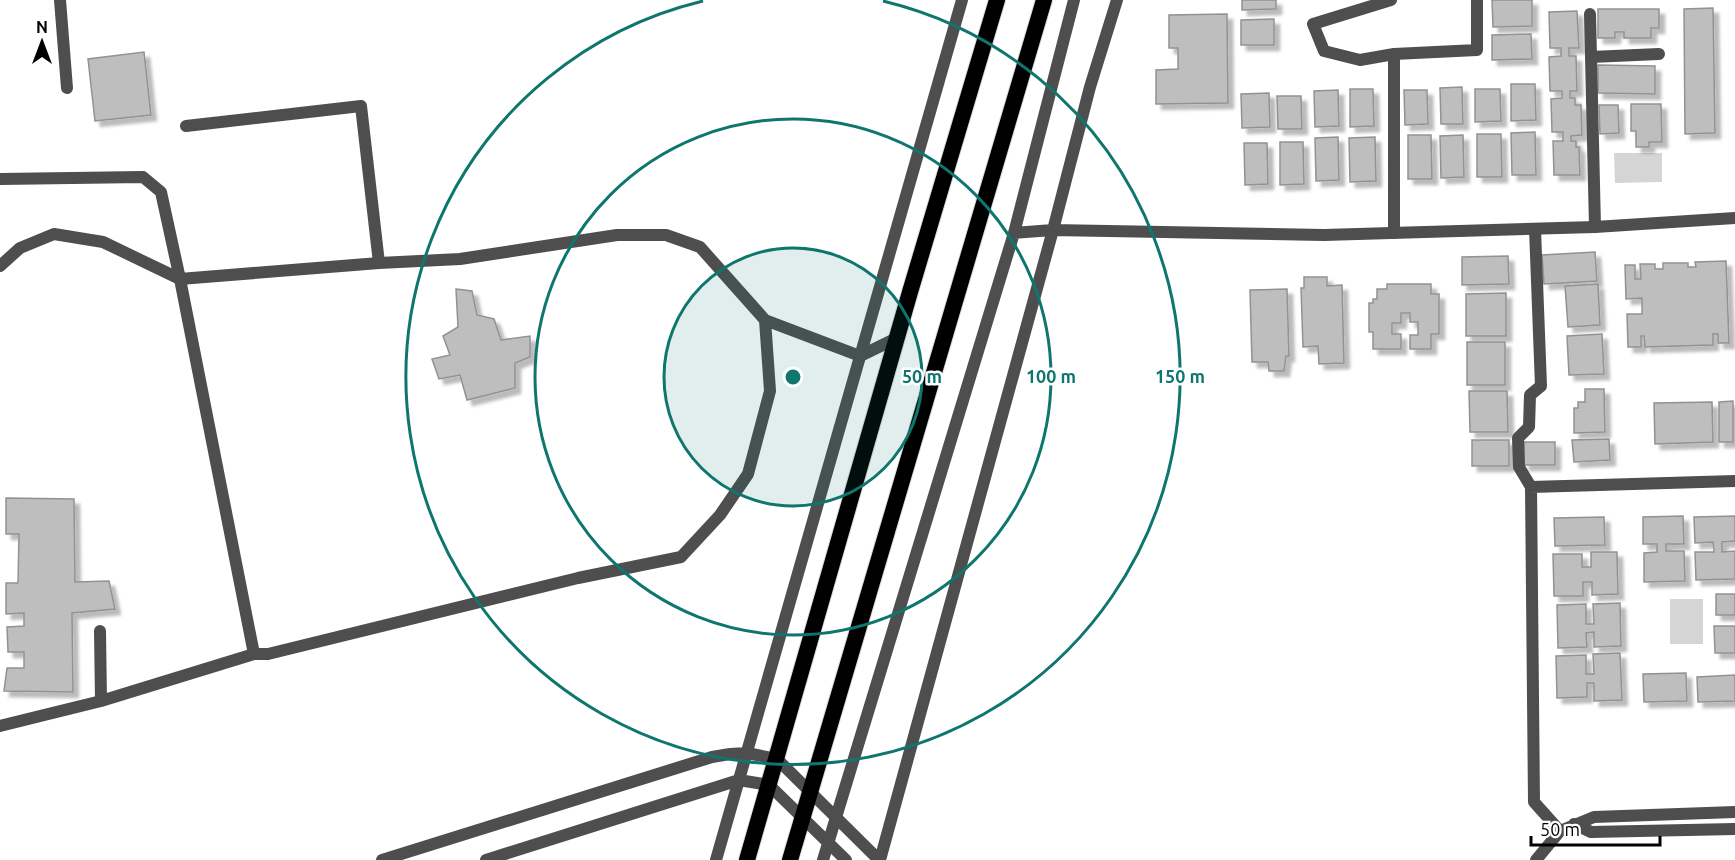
<svg xmlns="http://www.w3.org/2000/svg" width="1735" height="860" viewBox="0 0 1735 860" font-family="Ubuntu,sans-serif">
<defs>
<filter id="shadow"><feDropShadow dx="5.5" dy="5.5" stdDeviation="1.5" flood-color="#0004"/></filter>
</defs>
<rect width="100%" height="100%" fill="#fff"/>
<path fill="#d5d5d5" d="M1614,153h48v29l-47,1z
M1670,599h33v45h-33z"/>
<path fill="#bebebe" stroke="#929292" stroke-width="1.5" filter="url(#shadow)" d="M1242,0h34v9l-34,1z
M1492,0h40v26l-39,1z
M1713,8l2,125 -30,1 -1,-125z
M1598,9h61v19h-8v10h-27v-6h-9v6h-17z
M1577,11l2,37h-10v8h7l1,35h-7v7h5v7h6l1,30 -11,1v5h5v6h3l1,28h-26l-1,-34h10v-9h-11l-1,-33 11,-1v-7h-12l-1,-34 12,-1v-8h-11l-1,-36z
M1227,14l1,89 -72,1v-34l22,-1v-21h-9v-33z
M1274,19v26h-33v-25z
M1531,34l1,25 -40,1v-25z
M144,52l7,63 -56,6 -7,-62z
M1598,65l57,1v28l-57,-1z
M1511,84h24l1,36 -25,1z
M1462,87l1,37h-22l-1,-36z
M1350,89h23l1,37 -24,1z
M1475,89h25l1,32 -26,1z
M1338,90l1,36 -24,1 -1,-36z
M1404,90h23l1,34 -23,1z
M1269,93l1,34 -28,1 -1,-34z
M1277,96h24l1,33h-24z
M1631,104h30l1,38h-13v5h-13v-16h-5z
M1599,105h19l1,28 -19,1z
M1535,132l1,43h-24l-1,-42z
M1477,134h24l1,43h-25z
M1408,135h23l1,44h-24z
M1463,135l1,42 -23,1 -1,-42z
M1338,137l1,43 -23,1 -1,-43z
M1375,137l1,44 -26,1 -1,-44z
M1280,142h23l1,42 -24,1z
M1244,143h23l1,41 -23,1z
M1595,252l2,29 -53,3 -2,-29z
M1508,256l1,28 -47,1v-28z
M1726,261l3,82h-11v-9h-5v11l-68,2 -1,-11h-3v11h-13l-1,-33h15v-16l-16,1 -1,-34h10v14h6l-1,-15h15v5h8v-6h25v4h8l-1,-5z
M1304,277h23v9l15,-1 2,78 -25,1 -1,-18 -15,1 -2,-59h3z
M1387,284h44v10h8v40h-8v15h-21v-14h8v-13h-8v-9h-9v10h-9v11h9v15h-28v-17h-4v-29h4v-4h4v-10h10z
M1598,284l2,41 -32,2 -3,-41z
M456,289l16,2 5,24 17,4 7,21 29,-4v21l-15,6v25l-48,12 -7,-25 -21,4 -7,-20 18,-4 -7,-19 15,-9z
M1287,289l2,67h-3l-2,15h-15l-1,-9h-16l-2,-72z
M1506,293v43h-40v-42z
M1602,334l2,40 -35,1 -2,-39z
M1467,342h38v43h-38z
M1585,389h19l1,43 -31,1v-25h4v-6h7z
M1469,391h38l1,41h-38z
M1733,401v41h-14v-40z
M1712,402l1,40 -58,2 -1,-41z
M1609,439l1,21 -36,2 -2,-22z
M1472,440h37v26h-37z
M1524,442h31v23h-31z
M6,498l68,1 1,83 34,-1 6,28 -43,4 1,79 -69,-1 3,-23h17v-16h-16l-1,-25 17,-1v-13l-18,1v-31h12l1,-49h-13z
M1683,516l1,28h-18v7h18l1,30 -41,1v-29l13,-1v-8h-14v-27z
M1735,516v25l-13,1v10l13,-1v28l-39,1 -1,-28h19l-1,-10 -18,1 -1,-26z
M1604,517l1,28 -50,1 -1,-28z
M1591,552h26l1,42 -26,1v-13h-9v14h-29l-1,-42h29v13h9z
M1716,594h19v21h-19z
M1620,603l1,43 -27,1v-15l-8,1 1,14 -29,1 -1,-43 29,-1v20h8l-1,-20z
M1714,626h21v27h-20z
M1620,653l2,47 -28,1v-18h-7v14l-30,1 -1,-42 30,-1v19h8l-1,-20z
M1686,673l1,28 -43,1 -1,-28z
M1735,675v26l-37,1 -1,-25z"/>
<g fill="none" stroke-linecap="round" stroke-linejoin="round">
<defs>
<path id="trunk" d="M747,860l163,-568 87,-292
M790,860l254,-860"/>
</defs>
<use href="#trunk" stroke="#dbdbdb" stroke-width="18"/>
<path stroke="#4e4e4e" stroke-width="12" d="M60,0l7,88
M1391,0l-78,24 11,27 36,9 34,-6 83,-4v-50
M1590,14l5,213
M1394,54v179
M1591,57l68,-3
M186,126l175,-20 18,157
M0,179l143,-2 18,15 19,87
M0,266l20,-18 34,-14 49,8 77,37
M1531,487l-12,-20 -1,-29 11,-11 1,-32 11,-9 -6,-157
M100,631l1,70
M254,654l-74,-375 199,-16 81,-4 157,-24h49l34,12 65,73 95,36 37,-18
M0,726l101,-25 153,-47h14l310,-76 103,-21 39,-42 28,-41 22,-83 -5,-71
M1560,831l-26,-29 -3,-315 204,-6"/>
<path stroke="#4e4e4e" stroke-width="12" d="M1014,233l39,-3 271,5 271,-8 140,-9
M1574,824l17,8 144,-3
M382,860l330,-103 18,-3 17,-1 30,6 102,101
M486,860l253,-80 30,5 77,75
M716,860l246,-860
M823,860l191,-627 60,-233
M880,860l173,-630 37,-143 27,-87
M1536,860l24,-29 34,-14 141,-5"/>
<use href="#trunk" stroke="#000" stroke-width="16"/>
</g>
<circle cx="793" cy="377" r="129" fill="#0f766e" fill-opacity=".12"/>
<g fill="none" stroke="#0f766e" stroke-width="3">
<circle cx="793" cy="377" r="129"/>
<circle cx="793" cy="377" r="258"/>
<path d="M883 1A387 387 0 1 1 703 1"/>
</g>
<circle cx="793" cy="377" r="9" fill="#0f766e" stroke="#fff" stroke-width="3"/>
<g font-size="18" text-anchor="middle" font-weight="bold" fill="#0f766e" stroke="#fff" stroke-width="5" stroke-linejoin="round" paint-order="stroke">
<text x="922" y="383">50 m</text>
<text x="1051" y="383">100 m</text>
<text x="1180" y="383">150 m</text>
</g>
<g transform="translate(42 42)" stroke="#ffffff" stroke-width="4.5" paint-order="stroke">
<path d="M0-4.5L10 22L0 15L-10 22Z" fill="#000000"/>
<text y="-9" font-size="16" font-weight="bold" text-anchor="middle" fill="#000000">N</text>
</g>
<path d="M1531 836v9h129v-9" fill="none" stroke="#000000" stroke-width="3"/>
<text x="1540" y="836" font-size="18" fill="#000000" stroke="#ffffff" stroke-width="4.5" paint-order="stroke">50 m</text>
</svg>
